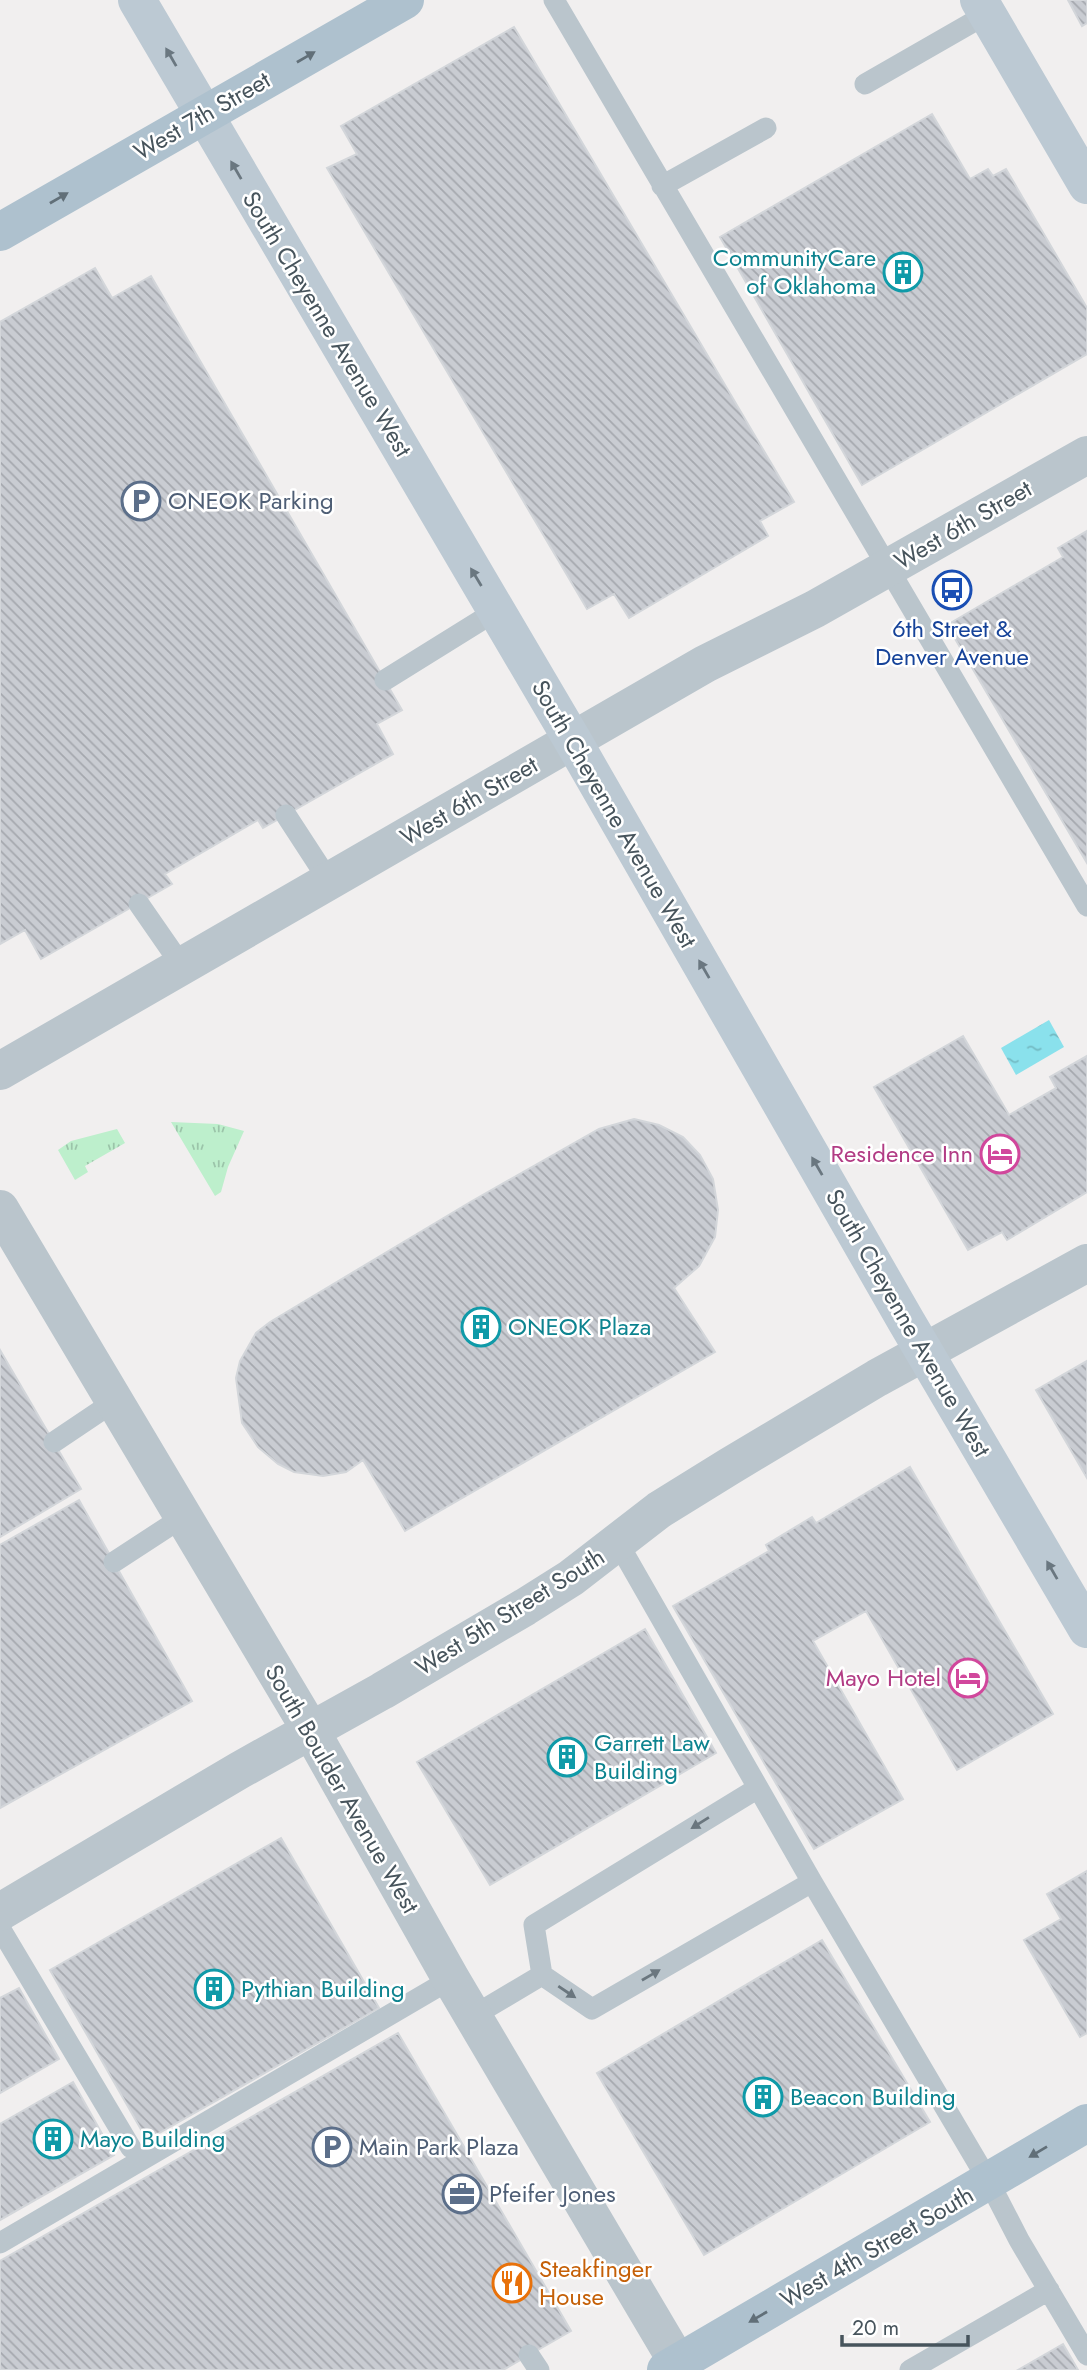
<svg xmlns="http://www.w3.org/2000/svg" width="1087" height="2370" viewBox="0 0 1087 2370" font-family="Jost,sans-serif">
<defs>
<pattern id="grass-tufts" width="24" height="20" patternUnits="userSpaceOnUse" patternTransform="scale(1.75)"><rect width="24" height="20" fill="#bdefcc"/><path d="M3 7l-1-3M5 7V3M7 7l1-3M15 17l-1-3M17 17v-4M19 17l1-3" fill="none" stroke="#9bc4a9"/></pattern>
<pattern id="water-ripples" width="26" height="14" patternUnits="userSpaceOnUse" patternTransform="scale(1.75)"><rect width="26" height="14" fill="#8ae1ec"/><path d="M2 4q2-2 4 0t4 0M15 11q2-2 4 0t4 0" fill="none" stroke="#73b9c2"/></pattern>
<pattern id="building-back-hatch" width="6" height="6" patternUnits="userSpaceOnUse" patternTransform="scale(1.75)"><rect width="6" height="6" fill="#c9ccd2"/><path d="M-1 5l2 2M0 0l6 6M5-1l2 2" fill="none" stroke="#a5a8ae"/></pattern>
</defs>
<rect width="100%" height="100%" fill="#f1efef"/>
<path fill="url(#grass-tufts)" d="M171,1122l47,2 26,7 -16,36 -7,25 -6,4z
M117,1129l8,14 -40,23 3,6 -13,8 -17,-30 13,-9z"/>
<path fill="url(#water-ripples)" d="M1049,1020l15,27 -48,28 -15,-27z"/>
<path fill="url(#building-back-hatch)" stroke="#d3d6da" stroke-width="2" d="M1068,0h19v23l-5,3z
M514,27l280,475 -34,19 8,15 -139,82 -15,-24 -27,15 -260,-441 30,-14 -16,-28z
M932,114l38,65 18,-10 5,7 13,-7 81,139v46l-225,131 -142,-248z
M95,268l17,30 39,-22 251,434 -25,14 16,30 -130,74 -5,-8 -93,54 7,10 -131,75 -16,-29 -25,14v-622z
M1087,531v332l-140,-238 116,-68 -5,-9z
M963,1036l46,79 47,-27 -6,-11 37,-21v136l-80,48 -5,-8 -34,18 -94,-163z
M634,1119l25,6 24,12 17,18 13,24 5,31 -3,27 -16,29 -25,22 41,64 -310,179 -42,-71 -17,12 -23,4 -14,-2 -15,-2 -16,-8 -20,-17 -16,-24 -6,-45 4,-17 16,-28 14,-11 202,-121 127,-72z
M0,1350l81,139 -81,48z
M1087,1361v117l-51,-88z
M910,1467l143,247 -96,56 -91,-159 -53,30 90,158 -89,50 -141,-243 96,-55 -3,-6 46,-28 4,6z
M79,1500l113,201 -192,107v-263z
M645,1629l71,124 -226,132 -73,-123z
M281,1838l98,170 -232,132 -97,-170z
M1087,1871v162l-7,4 -56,-97 37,-21 -14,-25z
M822,1940l108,182 -226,133 -107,-182z
M19,1988l40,71 -59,34v-95z
M398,2033l173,298 -68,39h-503v-109z
M73,2082l41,73 -114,65v-96z
M1063,2344l15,26h-60z"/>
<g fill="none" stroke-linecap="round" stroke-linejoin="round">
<path stroke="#bac5cc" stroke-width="21" d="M554,0l533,906
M865,84l122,-70
M662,186l104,-58
M385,680l111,-69
M286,815l43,66
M139,904l43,62
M54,1442l61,-41
M618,1543l194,339 177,300 30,58 68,115
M114,1562l69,-45
M758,1788l-224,137 8,50 50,34 220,-127
M0,1928l131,220
M473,2016l69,-41
M0,2243l451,-264
M529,2355l10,15
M910,2370l139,-80"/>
<path stroke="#bac5cc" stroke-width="38" d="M0,1071l705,-407 110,-55 272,-154
M0,1209l311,522 140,248 231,391
M0,1912l240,-142 142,-79 143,-84 46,-29 88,-68 71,-44 147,-88 210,-115"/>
<path stroke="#bcc9d3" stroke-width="38" d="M137,0l436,741 333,580 181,308
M979,0l108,185"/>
<path stroke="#aec1ce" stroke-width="38" d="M0,232l405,-232
M666,2370l421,-247"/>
</g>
<defs><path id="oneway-solid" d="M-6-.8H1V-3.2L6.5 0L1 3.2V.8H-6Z" transform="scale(1.75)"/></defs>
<g fill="#6a7780">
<use href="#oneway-solid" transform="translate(171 57) rotate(-120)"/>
<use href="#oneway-solid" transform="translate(236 170) rotate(-120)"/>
<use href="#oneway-solid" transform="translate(476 577) rotate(-121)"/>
<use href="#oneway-solid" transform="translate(704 969) rotate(-120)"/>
<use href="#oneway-solid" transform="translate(817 1166) rotate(-120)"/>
<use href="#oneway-solid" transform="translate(1052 1570) rotate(-120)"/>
</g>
<g fill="#616f78">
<use href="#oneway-solid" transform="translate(306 57) rotate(-30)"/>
<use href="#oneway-solid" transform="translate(59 198) rotate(-30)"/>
<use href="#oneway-solid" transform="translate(1038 2152) rotate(149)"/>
<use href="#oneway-solid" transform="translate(758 2317) rotate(150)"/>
</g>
<g fill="#6a767e">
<use href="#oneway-solid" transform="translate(700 1823) rotate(148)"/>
<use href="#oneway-solid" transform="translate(651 1975) rotate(-30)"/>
<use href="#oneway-solid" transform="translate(567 1992) rotate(34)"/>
</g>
<defs>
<symbol id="building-ring" viewBox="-11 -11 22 22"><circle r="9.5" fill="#fff" stroke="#0f9aa8" stroke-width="1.5"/><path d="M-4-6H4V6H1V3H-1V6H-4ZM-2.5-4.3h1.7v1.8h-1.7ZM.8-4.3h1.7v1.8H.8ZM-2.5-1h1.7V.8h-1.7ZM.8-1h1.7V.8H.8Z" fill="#0f9aa8"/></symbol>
<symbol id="parking-ring" viewBox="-11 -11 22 22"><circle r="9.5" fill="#fff" stroke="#5c6f8a" stroke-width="1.5"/><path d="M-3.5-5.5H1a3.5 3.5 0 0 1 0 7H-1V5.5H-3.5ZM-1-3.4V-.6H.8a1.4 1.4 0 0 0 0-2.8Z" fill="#5c6f8a"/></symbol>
<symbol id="bus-ring" viewBox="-11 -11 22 22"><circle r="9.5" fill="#fff" stroke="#1a4fb4" stroke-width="1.5"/><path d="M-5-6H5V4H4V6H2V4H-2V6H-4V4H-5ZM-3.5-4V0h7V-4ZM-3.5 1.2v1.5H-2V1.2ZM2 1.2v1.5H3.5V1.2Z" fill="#1a4fb4"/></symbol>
<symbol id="hotel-ring" viewBox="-11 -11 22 22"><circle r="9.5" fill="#fff" stroke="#d1479c" stroke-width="1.5"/><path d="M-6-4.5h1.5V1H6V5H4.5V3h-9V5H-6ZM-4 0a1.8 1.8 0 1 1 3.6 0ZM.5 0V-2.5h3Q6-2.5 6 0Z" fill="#d1479c"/></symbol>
<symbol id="office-ring" viewBox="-11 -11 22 22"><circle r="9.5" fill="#fff" stroke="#5c6f8a" stroke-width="1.5"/><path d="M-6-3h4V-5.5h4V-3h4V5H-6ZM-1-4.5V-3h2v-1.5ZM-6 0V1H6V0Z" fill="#5c6f8a"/></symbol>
<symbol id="restaurant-ring" viewBox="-11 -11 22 22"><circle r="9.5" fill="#fff" stroke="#e8710a" stroke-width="1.5"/><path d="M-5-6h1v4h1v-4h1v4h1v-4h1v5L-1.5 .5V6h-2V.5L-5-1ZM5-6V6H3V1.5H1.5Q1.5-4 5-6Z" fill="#e8710a"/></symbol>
</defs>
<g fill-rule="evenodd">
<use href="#building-ring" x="881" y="250" width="44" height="44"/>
<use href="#parking-ring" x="119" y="479" width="44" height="44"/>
<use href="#bus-ring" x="930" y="568" width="44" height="44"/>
<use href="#hotel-ring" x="978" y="1132" width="44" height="44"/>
<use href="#building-ring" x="459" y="1305" width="44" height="44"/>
<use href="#hotel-ring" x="946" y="1656" width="44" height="44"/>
<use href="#building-ring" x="545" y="1735" width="44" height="44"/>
<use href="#building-ring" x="192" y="1967" width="44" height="44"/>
<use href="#building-ring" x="741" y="2075" width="44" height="44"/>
<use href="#building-ring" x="31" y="2117" width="44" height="44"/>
<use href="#parking-ring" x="310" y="2125" width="44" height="44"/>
<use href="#office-ring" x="440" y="2172" width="44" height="44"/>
<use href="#restaurant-ring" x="490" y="2261" width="44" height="44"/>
</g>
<g text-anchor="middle" stroke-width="5" stroke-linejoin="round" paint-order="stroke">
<g font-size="24" fill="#47545c" stroke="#fff">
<text transform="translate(202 116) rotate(-30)" y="8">West 7th Street</text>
<text transform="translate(327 324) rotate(59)" y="8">South Cheyenne Avenue West</text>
<text transform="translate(963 525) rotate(-30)" y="8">West 6th Street</text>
<text transform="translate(469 801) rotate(-30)" y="8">West 6th Street</text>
<text transform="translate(614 814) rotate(60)" y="8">South Cheyenne Avenue West</text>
<text transform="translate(908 1323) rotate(60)" y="8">South Cheyenne Avenue West</text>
<text transform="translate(510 1612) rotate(-32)" y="8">West 5th Street South</text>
<text transform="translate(342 1789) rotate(60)" y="8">South Boulder Avenue West</text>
<text transform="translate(877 2247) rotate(-30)" y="8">West 4th Street South</text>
</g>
<g font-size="24" fill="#0d838f" stroke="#fff" text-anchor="start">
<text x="876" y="266" text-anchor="end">CommunityCare<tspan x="876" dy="28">of Oklahoma</tspan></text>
<text x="508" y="1335">ONEOK Plaza</text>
<text x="594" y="1751">Garrett Law<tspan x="594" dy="28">Building</tspan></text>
<text x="241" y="1997">Pythian Building</text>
<text x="790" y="2105">Beacon Building</text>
<text x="80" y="2147">Mayo Building</text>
</g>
<g font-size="24" fill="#4e5e75" stroke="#fff" text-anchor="start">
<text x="168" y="509">ONEOK Parking</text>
<text x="359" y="2155">Main Park Plaza</text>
<text x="489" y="2202">Pfeifer Jones</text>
</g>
<g font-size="24" fill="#164399" stroke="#fff">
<text x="952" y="637">6th Street &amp;<tspan x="952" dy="28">Denver Avenue</tspan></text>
</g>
<g font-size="24" fill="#b23c85" stroke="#fff" text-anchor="end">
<text x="973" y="1162">Residence Inn</text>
<text x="941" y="1686">Mayo Hotel</text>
</g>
<g font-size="24" fill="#c56008" stroke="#fff" text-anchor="start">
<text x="539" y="2277">Steakfinger<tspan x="539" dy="28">House</tspan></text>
</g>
</g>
<path d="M842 2335v10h126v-10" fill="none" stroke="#47545c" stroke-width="3.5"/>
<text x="852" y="2335" font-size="21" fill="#47545c" stroke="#ffffff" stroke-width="5" paint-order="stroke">20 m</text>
</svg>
